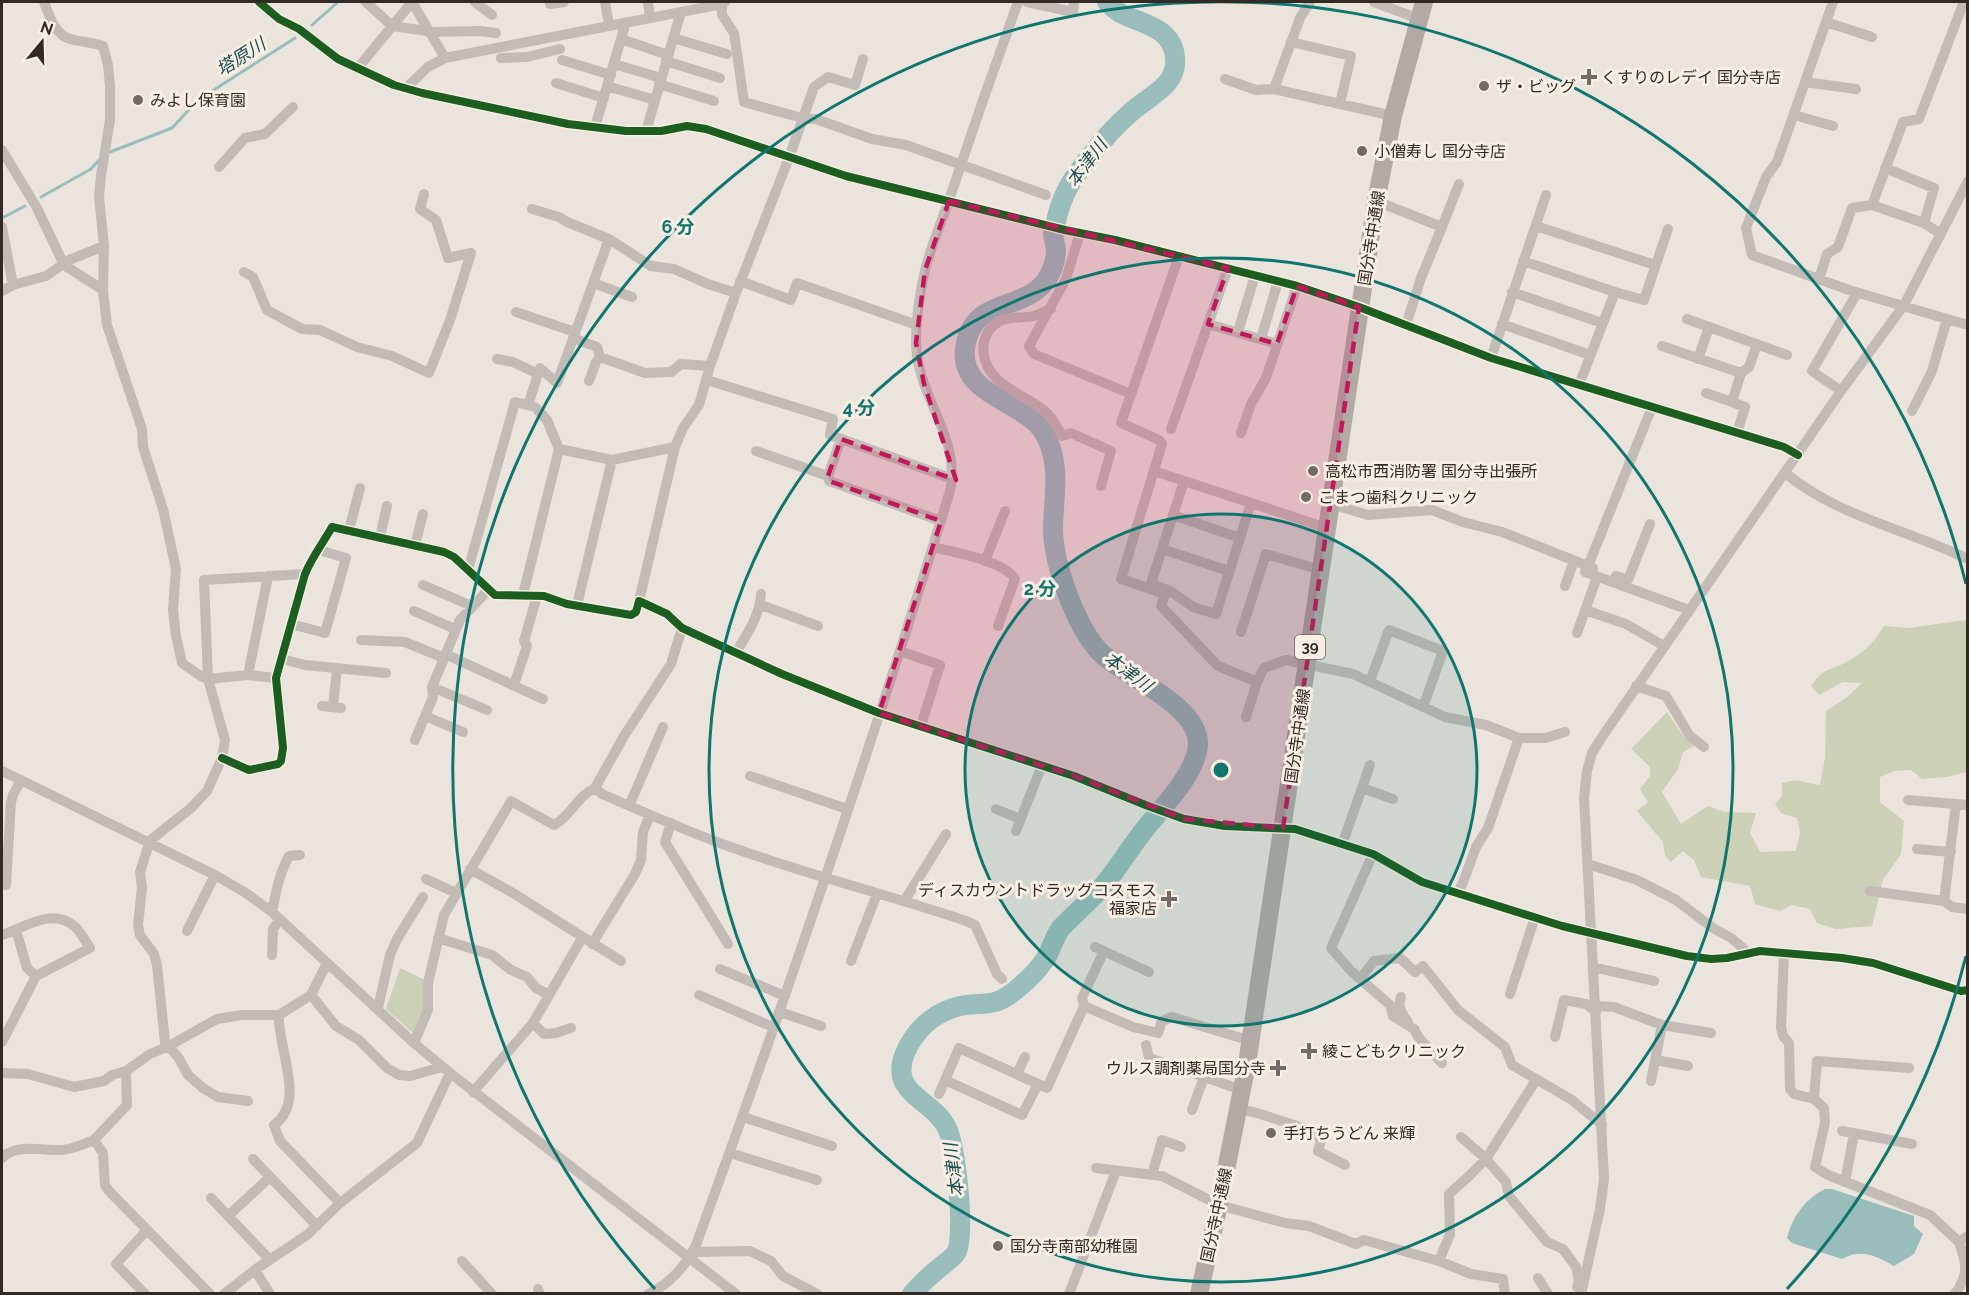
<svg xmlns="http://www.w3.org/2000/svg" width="1969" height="1295" viewBox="0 0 1969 1295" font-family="Raleway,'Noto Sans JP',sans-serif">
<rect width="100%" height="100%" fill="#eae4dd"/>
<path fill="#cbd0b7" d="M1965,620l2,1v151l-20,5 -25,2 -11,-9 -17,1 -14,6v25l24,19 -3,33 -18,26 -11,46 -36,3 -19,-6 -7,-14 -18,-4 -12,6 -25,-7 -5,-18 -49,-9 -7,-17 -11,-9 -12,11 -6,-6 -2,-14 -26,-31 11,-9 -8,-13 10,-13v-9l-19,-18 36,-37 14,21 13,13 -11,6 -5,17 -16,23 19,32 27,-18 16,6 32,1 -6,20 10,19 36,-1 4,-18 -3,-15 -16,-5 -6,-9 7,-8v-13l13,-3 25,5 5,-27 1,-47 20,-13 16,-15 -19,-1 -24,13 -8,-9c15,-21 19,-14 39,-26 16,-9 24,-19 34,-34l25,2z
M400,968l25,12 1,29 -12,25 -28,-25z"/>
<path fill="#99bdbb" d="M1825,1189h7l82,27v10l9,8 -9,20 -20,12c-17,-10 -34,-18 -52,-7l-50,-16 -5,-5c5,-21 18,-39 38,-49z"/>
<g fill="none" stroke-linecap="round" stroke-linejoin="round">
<path stroke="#99bdbb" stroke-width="3" d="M312,25l26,-23
M110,152l62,-24 26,-28 97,-62
M41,197l50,-28 8,-9
M2,218l23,-12"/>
<path stroke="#99bdbb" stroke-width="20" d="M912,1294c8,-9 16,-17 25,-24 6,-6 14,-10 19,-17 10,-16 0,-107 -9,-125 -14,-29 -59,-34 -42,-75 9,-21 26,-38 48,-45 27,-9 37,4 64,-19 10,-8 21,-19 29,-31 6,-10 8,-21 15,-30 14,-15 29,-27 42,-42 17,-20 29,-42 46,-62 17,-20 46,-51 49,-78 3,-39 -69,-68 -95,-91 -26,-24 -49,-89 -50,-125 0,-27 7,-57 -3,-84 -2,-7 -8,-17 -13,-22 -23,-24 -77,-32 -72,-75 6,-52 56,-37 80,-67 6,-8 11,-21 11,-31 0,-6 -3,-12 -3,-17 1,-6 3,-11 4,-17 6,-24 16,-40 32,-59 12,-16 25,-31 40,-44 17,-17 49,-27 46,-56 -2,-31 -34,-34 -55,-45 -3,-2 -12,-10 -13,-11"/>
<path stroke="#c3bcb6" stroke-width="10" d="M44,2c5,13 11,33 26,37 11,3 22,3 33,7l5,19 2,21v34l-9,55 -2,22 5,49 -1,44 4,35 35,104 1,18 20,62 13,60 -3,41 3,26 6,27 20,14 6,2 17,61 -3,18 -15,33 -16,17 -43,34v5l-8,25 2,16 -4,37 2,10 14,19 3,11 8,77 13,15 10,18 15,13 15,9 30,4
M259,2l20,17 20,10 39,30 56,26 28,8 146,31 58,7h35l26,-5 19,3 140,47 219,54 50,10 182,46 62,21 132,51 293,89 14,8
M366,2l26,24 42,6 45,-1 17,2
M475,2l17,13
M605,2l4,23
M648,2l2,15
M1027,2l46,10 1,-10
M1374,2l45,17
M1833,2l-56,160 -11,15 -20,51 6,27 97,35 98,29 -15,52 -20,40
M550,4l14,-2
M722,4v11l12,18 10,69 58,16 14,1 56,20 34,6 140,50
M1826,22l46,15
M673,38l54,16
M621,39l47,16
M1291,42l60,14 -11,48
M501,58l26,-1 33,-8
M562,60l49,15
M666,61l54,17
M614,64l47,14
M357,69l55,-67 33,56
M1225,79l31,11 18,-1 119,27
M1805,82l51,7
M556,83l48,15
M659,84l55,17
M607,86l48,14
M406,88l22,-21 17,-9 277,-54 3,-2
M1274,89l26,-71 10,-16
M1794,115l39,11
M595,127l31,-105
M646,131l35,-119
M2,150l35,58 27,57 39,25
M219,167l26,-29 20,-4 28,-27
M1885,168l49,20 -10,35
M1376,201l66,26 -21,51 -15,47
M532,209l27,8 8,5 42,17 42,27 23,3 34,15 28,9
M1536,226l119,39
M2,227l11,58
M1442,227l17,-43
M1080,233l-14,46 -37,67 5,8 97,40
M1941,234l-17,-11 -52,-18 31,-83 16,-3 44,-115
M1179,256l-58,167 38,17 3,4 -41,135 44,15 -4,12 57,60 39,16 7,-14 22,-8 67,14 92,43 41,8 33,13 -31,90 -12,19 -14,38 -5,8
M1523,261l92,31
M244,272l9,5 14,33 35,19 18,1 37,17 35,9 37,17 21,-53 21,-67 -23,5 -12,-38 -16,-11 4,-15
M1819,279l8,-25 11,-7 14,-39 20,-3
M740,281l51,19 6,-17 120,42
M593,283l39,14
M2,291l11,-6 33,-9 23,-16 35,-14
M1512,292l90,31
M1051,309c-5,2 -11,5 -17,7 -13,3 -29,-1 -40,9 -17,15 -12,40 3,54 14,14 35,20 50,34 7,6 11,16 15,23l9,-3 40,18 -10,35
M516,312l59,20
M1687,319l100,36
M1947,319l21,6
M1208,324l69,20
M1502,324l88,31
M1238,332l17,-57
M1261,339l17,-58
M578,340l19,7 3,10 45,16 26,-1 10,-8 29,2
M1662,346l79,27
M1491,358l55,-163
M497,359l16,3 25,12
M1698,359l11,-32
M707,380l126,39 -3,16 123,44
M589,381l7,-19 4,-5
M1579,385l36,-93 29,8 24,-71
M1841,391l-29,-20 45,-78
M1706,393l26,9
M528,405l12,-37 17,15 52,-144
M1171,429l57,-161
M1241,433l10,-29 15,-26 31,-92
M1737,433l8,-26 -13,-5 9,-29 8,-6 8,-23
M841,439l-13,37 1,5 112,40
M559,449l53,11 63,-13
M756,451l72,25
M1160,473l167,55
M1785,473c54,44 121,56 183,86
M1184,481l-33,102 21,9 21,15 23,7 35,-111
M1331,504l37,11 64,-5 31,12 39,10 86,34 -3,6 104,38
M1173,515l67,23
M349,530l11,-42
M380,537l7,-31
M415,545l8,-31
M933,547c22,6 70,13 82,32l-17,47
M1162,549l67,22
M985,561l20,-50
M1593,568l-5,-2 64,-159
M468,570l47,-168 20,5 12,13 12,29 -36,146
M1616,576l12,4 22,-56
M423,585l49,21
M1565,586l9,-25
M639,601l36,-154 8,-19 16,-23 11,-39 26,-73 53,-135 25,-71 14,-10 27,8 8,-26
M577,605l35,-145
M761,605l57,21
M1585,610l41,14 38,22
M414,611l41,18
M291,624l34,9 21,-75 -27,-8
M682,628l-11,36 -47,72 -29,52 7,6c41,18 82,36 123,51 80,29 161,49 241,76l9,4 22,49 5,5
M1241,632l25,-78 55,16
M1577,633l20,-56
M361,640l44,2 39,16
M900,651l40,14 -19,61
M736,652c11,-17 24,-37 25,-58
M445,654l98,45
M282,659l23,6 81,8
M248,675l20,-99
M276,678l-28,-3 -40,4 -4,-99 101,-6
M1370,681l19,-51 54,21 -20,56
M514,685l13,-39 -3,-5 13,-45
M1636,686l30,10 24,40 14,11
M432,687l55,23
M322,706l19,2
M333,707l4,-39
M425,716l38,16
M1246,717l11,-35
M1519,738h26l20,-6
M415,740l18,-43 -1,-10 28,-67 28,-30
M222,758l27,12 29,-6 3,-3 2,-13 -7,-70 29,-104c7,-17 18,-31 27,-47l112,25 10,5 41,38 49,1 23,8 64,11 5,-3 3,-11 28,13 15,14 100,46 97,39 195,63 74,30 36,13 41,7 70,3 78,25 49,28 140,44 125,30 24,3 16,-1 33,-7 82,7 31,5 88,28 7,-1
M2,771l213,104 31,18 26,19 142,131 36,30 286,221
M750,776l97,33
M1362,788l31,11
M1908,800l60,5
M629,806l34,-79
M996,809l24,10
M671,823l-6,19 63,102
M1016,831l26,-66
M1342,845l28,-80
M1917,849l34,3
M1373,854l-42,94 20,23 39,34 3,11 21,13 5,9 23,25
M1588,864l49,16 39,20 37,28 18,10 12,10 3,6
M470,869l43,24 108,68
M426,879l30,14
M6,885l5,-83 2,-7 8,-15
M1870,891l74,10 8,6 16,2
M905,900l41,-66
M1944,901l12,-97
M272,912c4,-20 7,-38 17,-56l11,-1
M16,930l11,38 9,8
M187,931l28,-56
M2,935c22,-7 48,-27 71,-10 7,5 12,16 17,23l-54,28 -34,66
M438,938l54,17 19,15 16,7 9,11 13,7
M592,944l43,-70 6,-14 2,-28 7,-17
M1095,947l54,25
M1784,953l-3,74 2,9 6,7 1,46 4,5 20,5 10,9 1,15 -10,44 13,8 102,40 29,27 9,-6
M272,955l1,-26 7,-10
M851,961l26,-67
M1593,967l61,14
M720,969l65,27
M1360,979l14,-18 26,-3 15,14 8,-6 35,44 47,37 7,18 60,35 30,25
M1510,994l25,-77
M311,995l25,31 23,14 28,28 12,7 11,1 32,-9
M699,995l76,33
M1401,997c-4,10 1,17 7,25
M1084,1006l-2,-8 22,-47
M1595,1006l19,1 48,18 49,8
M378,1008l12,-53 7,-16 26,-42
M780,1012l41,14
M279,1015c-2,33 28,87 -5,110l6,16 60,62
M533,1023l11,11 12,-1 15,-5
M1555,1037l9,-37 22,4 10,8
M414,1043l14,-33v-27l16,-68 67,-114 43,24c17,-9 23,-29 41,-37
M1146,1045l3,13 93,32
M1655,1060l33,6
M126,1071l1,34 -33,35 9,13 2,32 4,6 101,103
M2,1073l26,1 46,13 30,-6 8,-6 14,-4 24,-17 19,-8 48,-27 25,-4h37l32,-20 16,-32
M1017,1074l8,-17
M945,1080l77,35 16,-31
M1651,1081l11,-56
M473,1092l60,-69 49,-85
M939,1094l20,-46 88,40 37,-82 49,21 25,6 4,-12 10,-4 79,24
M1814,1099l3,-38 92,7
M1238,1109l19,4 59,19 5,9 -3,10 27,14
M1192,1110l12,-33
M743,1117l89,29
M1842,1131l70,13
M1461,1137l25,22 20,23 3,14 38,46 16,7 13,18 3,13 -2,7
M730,1153l87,27
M2,1158c14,-15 41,-7 60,-8 11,-1 22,-6 32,-10
M253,1159l64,67
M1096,1168l66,8 57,29 66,18 24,3 47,18 8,-4 75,21 11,-27 -1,-40 19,-17 18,-18 50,-79
M1152,1175l10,-35 19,7
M1845,1182l9,-48
M211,1198l59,62
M228,1216l42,-39
M693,1252l57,-1 21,10 12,15 34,18
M462,1261l30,33
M1439,1261l32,13 32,5 2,15
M255,1270l15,24
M1538,1278l10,16
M538,1289l2,5
M145,1294l-29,-30 31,-34
M224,1294l32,-25 51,-34 33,-32 77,-60 33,-70
M648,1294c22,-10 37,-27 48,-49 91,-249 176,-500 254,-754 12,-52 -34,-96 -34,-149 0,-23 4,-50 9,-72 6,-24 16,-47 24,-70 22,-66 45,-132 69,-198
M1069,1294l47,-123
M1581,1294l19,-85 4,-30 -20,-381 3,-27 5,-18 10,-16 239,-346 63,-86 64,-124
M1954,1294l2,-1c13,-21 11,-28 3,-51"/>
<path stroke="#b2aaa5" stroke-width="18" d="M1199,1294l20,-89 28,-141 129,-863 17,-85 31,-114"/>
<defs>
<path id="cycleway" d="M259,2l20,17 20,10 39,30 56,26 28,8 146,31 58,7h35l26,-5 19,3 140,47 219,54 50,10 182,46 62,21 132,51 293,89 14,8
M222,758l27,12 29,-6 3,-3 2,-13 -7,-70 29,-104c7,-17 18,-31 27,-47l112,25 10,5 41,38 49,1 23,8 64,11 5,-3 3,-11 28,13 15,14 100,46 97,39 195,63 74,30 36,13 41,7 70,3 78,25 49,28 140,44 125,30 24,3 16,-1 33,-7 82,7 31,5 88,28 7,-1"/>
</defs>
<use href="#cycleway" stroke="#f8eee3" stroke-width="11"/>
<use href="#cycleway" stroke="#1b5e20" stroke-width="8"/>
</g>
<path fill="#c2185b" fill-opacity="0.2" stroke="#c2185b" stroke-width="4.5" stroke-dasharray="12 8" stroke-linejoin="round" d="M949,201l279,67 -20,56 69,20 20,-58 62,21 -76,521 -99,-9 -110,-43 -195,-63 62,-192 -112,-40 -1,-5 13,-37 115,41 -32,-96 -8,-41 9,-73z"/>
<circle cx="1221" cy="770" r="256" fill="#0f766e" fill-opacity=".12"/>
<g fill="none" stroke="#0f766e" stroke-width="3">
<circle cx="1221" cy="770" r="256"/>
<circle cx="1221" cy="770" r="512"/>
<path d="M1966 956A768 768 0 0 1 1787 1289M655 1289A768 768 0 1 1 1966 584"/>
</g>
<g fill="#736a65" stroke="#f8eee3" stroke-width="2">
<path d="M1586 68h6v6h6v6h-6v6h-6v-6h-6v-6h6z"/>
<circle cx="1484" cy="86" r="6"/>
<circle cx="138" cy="100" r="6"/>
<circle cx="1362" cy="151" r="6"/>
<circle cx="1313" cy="471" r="6"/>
<circle cx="1306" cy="497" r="6"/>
<path d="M1166 890h6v6h6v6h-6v6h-6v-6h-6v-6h6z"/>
<path d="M1306 1042h6v6h6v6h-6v6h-6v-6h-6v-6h6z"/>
<path d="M1275 1059h6v6h6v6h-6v6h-6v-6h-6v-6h6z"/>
<circle cx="1271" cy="1133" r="6"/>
<circle cx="998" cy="1246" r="6"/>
</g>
<g text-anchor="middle" stroke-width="6" stroke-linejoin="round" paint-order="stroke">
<rect fill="#f8eee3" stroke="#6e645e" stroke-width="1.5" x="1295" y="635" width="30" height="24" rx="4.5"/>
<g font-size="15" font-weight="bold" fill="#332925">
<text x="1310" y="652">39</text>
</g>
<g font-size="16" fill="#332925" stroke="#f8eee3" text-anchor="start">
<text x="1601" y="83">くすりのレデイ 国分寺店</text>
<text x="1496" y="92">ザ・ビッグ</text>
<text x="150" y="106">みよし保育園</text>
<text x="1374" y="157">小僧寿し 国分寺店</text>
<text x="1325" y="477">高松市西消防署 国分寺出張所</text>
<text x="1318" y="503">こまつ歯科クリニック</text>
<text x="1157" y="896" text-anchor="end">ディスカウントドラッグコスモス<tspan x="1157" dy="18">福家店</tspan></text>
<text x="1322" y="1057">綾こどもクリニック</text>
<text x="1266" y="1074" text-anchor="end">ウルス調剤薬局国分寺</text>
<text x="1283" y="1139">手打ちうどん 来輝</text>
<text x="1010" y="1252">国分寺南部幼稚園</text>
</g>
<g font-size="16" fill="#332925" stroke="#f8eee3">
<text transform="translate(1371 238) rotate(-81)" y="6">国分寺中通線</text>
<text transform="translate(1297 736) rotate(-82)" y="6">国分寺中通線</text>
<text transform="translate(1216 1215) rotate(-78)" y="6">国分寺中通線</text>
</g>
<g font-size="18" font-style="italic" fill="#1c5154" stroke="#f8eee3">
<text transform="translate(241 57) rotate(-32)" y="6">塔原川</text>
<text transform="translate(1087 163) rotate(-53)" y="6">本津川</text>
<text transform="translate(1128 672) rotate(36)" y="6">本津川</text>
<text transform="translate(954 1170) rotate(-97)" y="6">本津川</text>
</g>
</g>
<circle cx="1221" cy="770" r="9" fill="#0f766e" stroke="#f8eee3" stroke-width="3"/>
<g font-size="18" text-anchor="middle" font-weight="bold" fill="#0f766e" stroke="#f8eee3" stroke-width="6" stroke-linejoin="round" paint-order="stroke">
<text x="678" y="233">6 分</text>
<text x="859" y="414">4 分</text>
<text x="1040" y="595">2 分</text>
</g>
<rect width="1969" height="1295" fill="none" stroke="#332925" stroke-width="6"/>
<g transform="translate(42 42) rotate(19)" stroke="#f8eee3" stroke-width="4.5" paint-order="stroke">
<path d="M0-4.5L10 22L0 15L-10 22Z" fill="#332925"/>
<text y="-9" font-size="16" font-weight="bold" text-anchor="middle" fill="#332925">N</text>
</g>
</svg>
